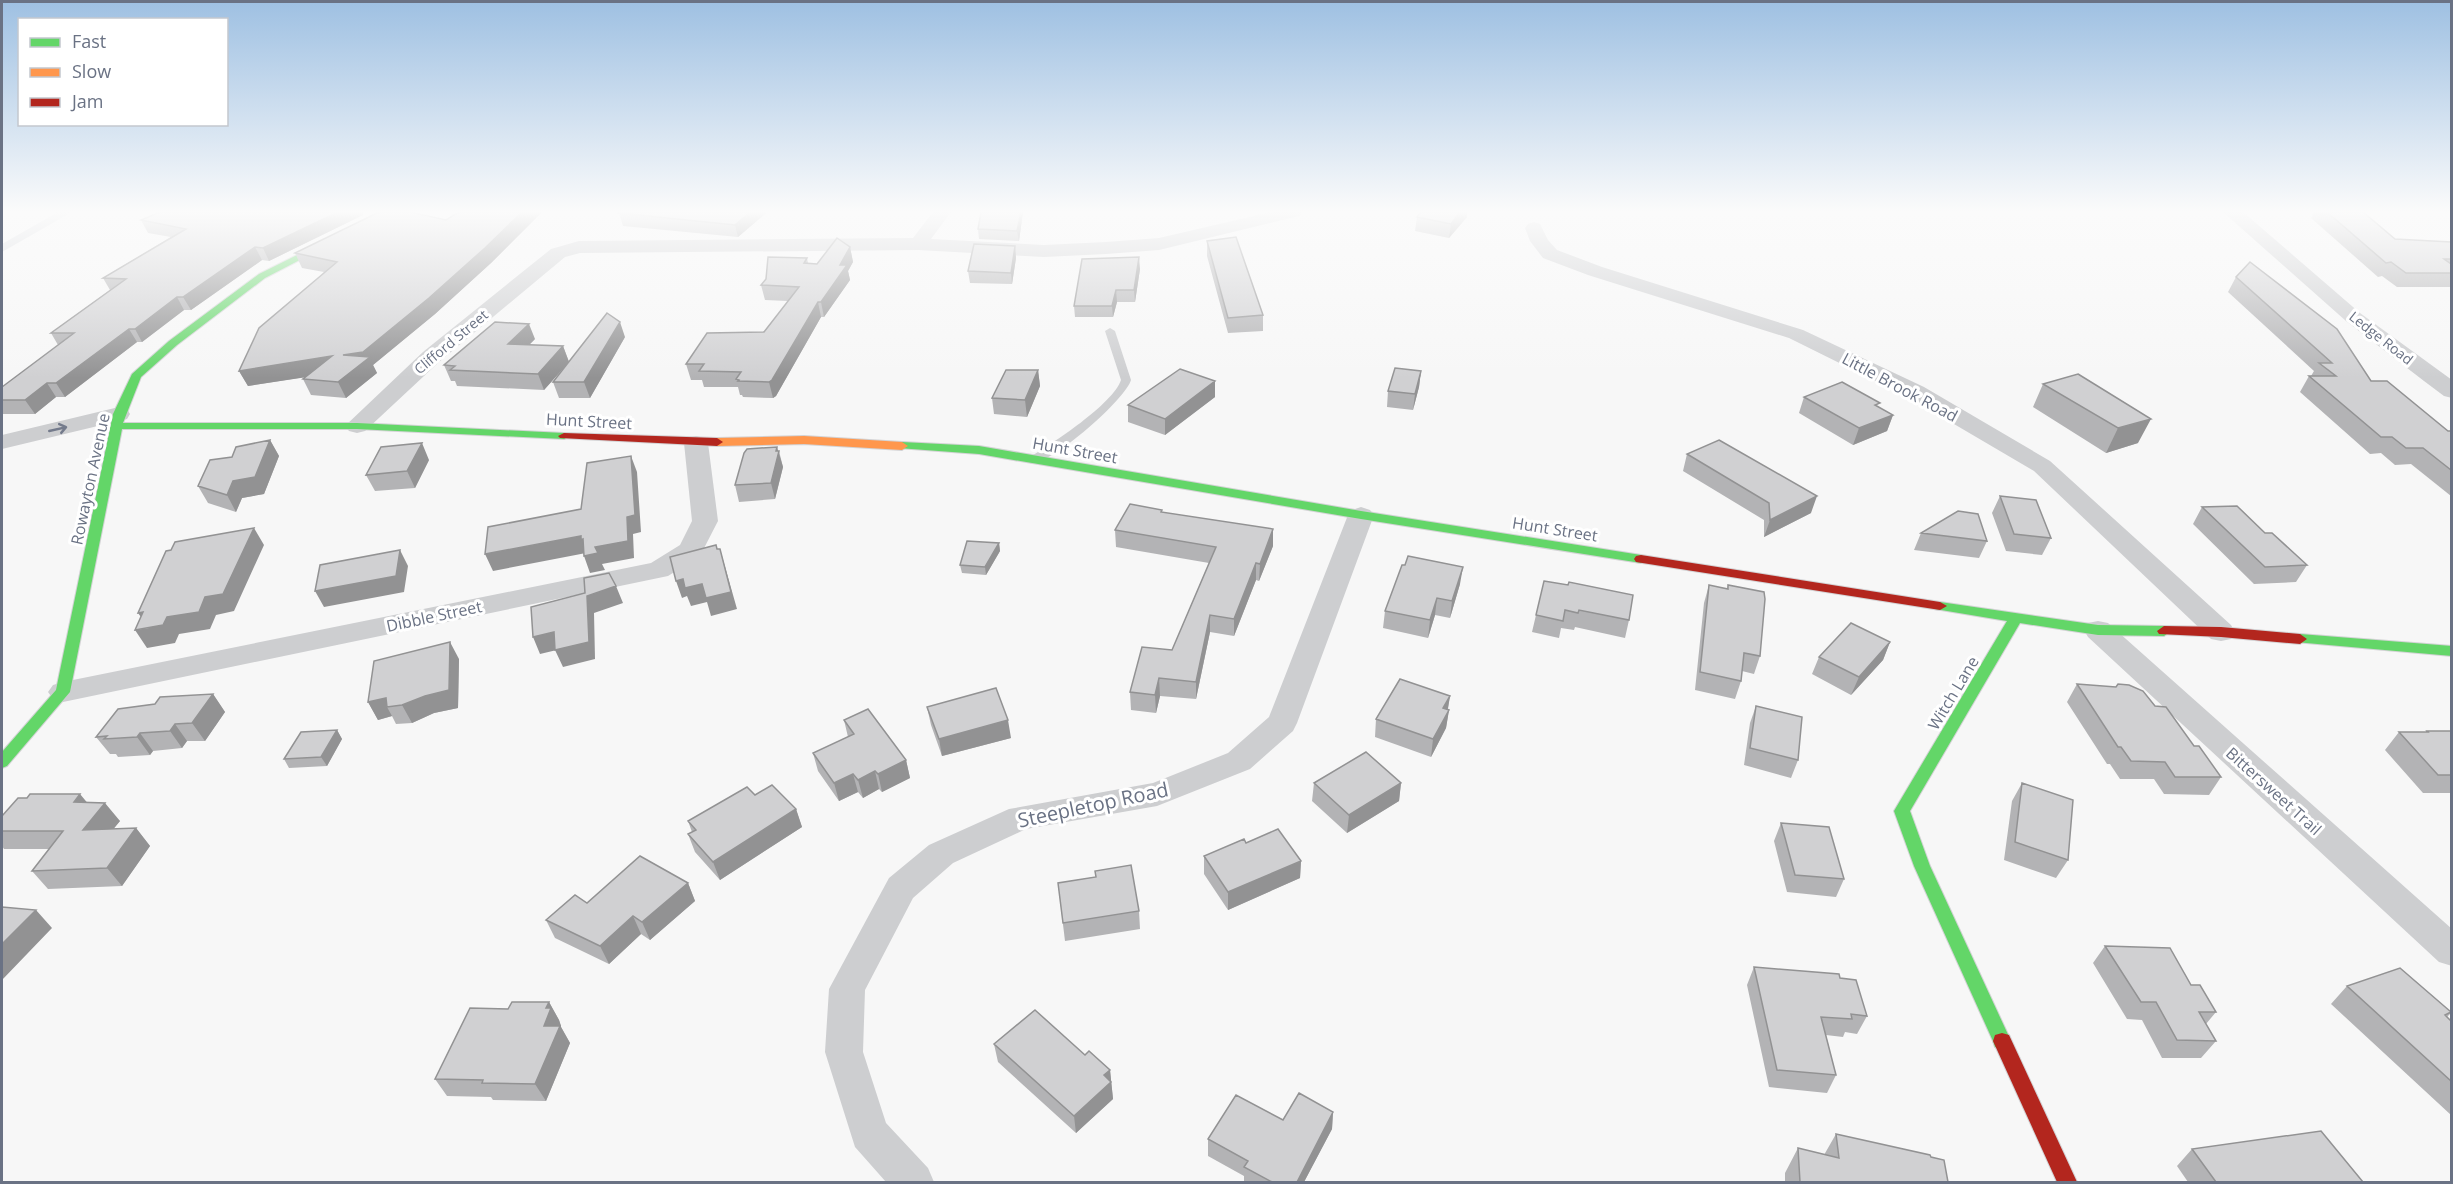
<svg xmlns="http://www.w3.org/2000/svg" width="2453" height="1184" viewBox="0 0 2453 1184" font-family="'Open Sans',sans-serif">
<rect width="100%" height="100%" fill="#f7f7f7"/>
<g fill="none" stroke-linecap="round" stroke-linejoin="round">
<path stroke="#d0d3d8" stroke-width="7" d="M2,248l63,-36"/>
<defs>
<path id="fast" d="M313,247l8,2 -56,29 -88,67 -36,32 -18,46h234l207,10 6,3 -6,3 -207,-10h-235l-52,263 -63,74 -5,2v-16l54,-62 57,-276 19,-40 37,-33 90,-67z
M902,442l77,4 382,65 280,44 7,4 -7,4 -280,-44 -382,-65 -81,-6 -2,-2z
M1940,602l158,23 66,1 7,5 -7,5 -66,-1 -78,-12 -110,188 20,55 81,175 -2,6 -7,2 -7,-2 -2,-6 -79,-175 -20,-55 113,-190 -72,-12 -2,-3 2,-3z
M2300,634l152,12v10l-157,-14 -2,-3z"/>
<path id="slow" d="M804,436l98,6 6,4 -6,4 -98,-6 -87,2 -6,-4 6,-4z"/>
<path id="jam" d="M384,212h11l-76,39 -8,-2z
M564,433l153,5 6,4 -6,4 -157,-8 -2,-2z
M1641,555l299,47 7,4 -7,4 -304,-48 -2,-3 2,-3z
M2164,626l57,1 79,7 7,5 -7,5 -79,-7 -62,-3 -2,-3z
M2002,1033l7,2 68,147h-20l-64,-141 2,-6z"/>
</defs>
<use href="#fast" stroke="#d3d3d5" stroke-width="2"/>
<use href="#slow" stroke="#d3d3d5" stroke-width="2"/>
<use href="#jam" stroke="#d3d3d5" stroke-width="2"/>
<path fill="#cdced0" fill-rule="evenodd" d="M1110,328l5,3 16,49c-5,19 -82,87 -101,83l-2,-3 2,-3c22,-13 83,-53 91,-77l-16,-49z"/>
<path fill="#cdced0" fill-rule="evenodd" d="M933,212h18l-20,27 113,6 62,-3 53,-4 112,-26h31l-3,4 -140,34 -53,4 -62,3 -126,-7 -338,3 -15,4 -126,105 -74,69 -8,2 -8,-2 -4,-5 78,-74 128,-103 28,-8 334,-3z
M2223,212h20l117,101 92,67v18l-8,-2 -20,-15 -78,-60z
M1534,222l6,2 8,16 9,10 45,17 201,63 121,57 126,74 181,164 4,7 -4,7 -10,2 -10,-2 -177,-168 -126,-74 -119,-59 -201,-63 -45,-17 -13,-17 -5,-13 3,-4z
M119,407l8,2 3,5 -3,5 -125,30v-14z
M696,436l8,2 4,5 10,78 -18,35 -32,20 -605,126 -10,-3 -5,-7 5,-7 10,-3 588,-119 29,-18 12,-24 -8,-78 4,-5z
M1361,507l9,3 4,5 -77,208 -4,8 -43,38 -93,37 -131,23 -73,34 -40,35 -48,92 -2,62 23,71 42,45 6,14h-48l-31,-35 -30,-95 4,-63 60,-111 40,-33 80,-36 144,-26 75,-30 41,-36 79,-202 4,-5z
M2098,621l10,2 344,306v37l-13,-4 -351,-325 -4,-7 4,-7z"/>
<use href="#fast" fill="#63d668" fill-rule="evenodd"/>
<use href="#slow" fill="#ff974d" fill-rule="evenodd"/>
<use href="#jam" fill="#b3261e" fill-rule="evenodd"/>
</g>
<path fill="#b3b3b5" d="M160,212h202l1,3 -94,46 -7,-1 -71,50h-7l-42,32h-5l-72,55h-9l-21,17h-33v-27l56,-42 -7,-12 59,-43 -7,-12 68,-41 -23,-4 -7,-13z
M459,212h83l-51,51 -56,51 -62,51 4,8 -31,25 -35,-3 -8,-16 2,-2 -57,9 -9,-15 85,-99 -22,-4 -7,-15 151,-33z
M621,212h144l1,1 -28,24 -115,-11 -4,-13z
M1023,212l-4,29 -40,-2 -1,-10z
M1421,212h46v5l-18,21 -34,-7 2,-14z
M2314,212h49l32,27 56,3v45h-54l-15,-11 -4,1 -67,-59z
M1207,241l56,74v16l-35,2 -21,-77z
M1015,246l1,12 -4,26 -42,-1 -2,-12z
M850,247l3,15 -5,9 2,9 -26,37h-3l-45,79 -3,2 -30,-1 -1,-2h-2l-2,-8h-34l-2,-7h-11l-5,-16 78,-32 24,-31 -23,-1 -4,-15 46,-27 1,5 9,1z
M1140,269l-5,33h-18l-4,15h-38l-1,-11z
M2236,277l135,104 77,50h3v65l-40,-32 -16,1 -14,-12 -11,1 -70,-62 9,-16h2l3,-5 -86,-79z
M625,337l-35,61h-31l-6,-16 15,-19 -24,27 -87,-4 -2,-5h-4l-7,-16 91,-26 -6,6 34,1 6,16z
M1038,370l2,16 -13,31 -33,-3 -2,-16z
M1421,371l-2,16 -6,23 -26,-3 1,-16z
M2078,374l60,69 -32,10 -73,-46 10,-23z
M1215,381v16l-50,38 -37,-13v-17z
M1804,397l74,10 15,8 -6,16 -34,14 -54,-32z
M270,440l9,16 -15,38 -22,4 -6,14 -28,-9 -10,-17 34,-29z
M778,451h1l4,16 -8,32 -36,3 -4,-17z
M1687,454l124,59 -47,24v-17l-81,-49z
M429,460l-14,28 -40,3 -9,-16z
M2000,496l51,42 -9,17 -36,-4 -14,-38z
M2202,507l63,26 42,32 -11,17 -42,2 -61,-60z
M1162,512l111,34 -14,35 -3,-1 -22,56 -24,-4 -14,67 -36,-3 -4,17 -25,-3 -1,-18 42,-42 37,-87 -93,-16 -1,-17z
M1921,533l66,8 -8,17 -65,-8z
M999,543l1,8 -14,24 -24,-2 -2,-8z
M1405,565l55,19 -10,34 -15,-3 -7,23 -45,-10 2,-17z
M1544,581l85,39 -4,18 -50,-11 -1,3 -13,-2 -2,10 -27,-6z
M1709,585l18,4 1,-4 32,71 -6,18 -12,-3 -1,10 -6,18 -40,-9 9,-87z
M1890,642l-7,18 -32,35 -39,-21 7,-17z
M459,659l-1,49 -24,5 -22,10 -16,1 -4,-8 -14,4 -10,-18z
M2077,684l117,62 27,31 -12,18 -45,-1 -10,-15h-34l-10,-15h-3l-40,-62z
M213,694l12,18 -20,29h-18l-5,7 -29,3 -3,4 -32,2 -2,-3h-6l-14,-17 59,-33z
M1450,696l-2,13 1,1 -3,18 -15,29 -56,-20 1,-18z
M1756,706l42,54 -7,18 -47,-13 6,-42z
M927,707l84,31 -69,18 -11,-31z
M844,720l62,40 4,18 -28,14 -3,-3 -16,9 -5,-6 -19,9 -21,-30 -5,-18 35,-16z
M337,730l5,9 -15,27 -38,2 -5,-9z
M2427,731h24v62h-28l-38,-43 14,-18h27z
M1314,783h87l-2,18 -52,32 -35,-32z
M2022,783l46,77 -12,18 -52,-18 8,-59z
M755,795l41,14 6,18 -82,53 -25,-28 -7,-18 4,-2 -4,-11z
M87,803l33,18 -7,8 23,-1 14,18 -28,40 -74,3 -16,-18 17,-22h-45l-2,-3v-30z
M1781,823l63,56 -8,18 -49,-5 -13,-51z
M1246,843l55,18 -1,17 -72,32 -24,-36v-18z
M1095,877l44,34 1,18 -75,12 -7,-58z
M688,883l7,18 -45,39 -9,-6 -32,30 -54,-26 -9,-18 41,-17z
M2105,946l86,39 25,27 -10,12 10,17 -15,17h-39l-20,-38 -15,-1 -34,-56z
M1754,967l86,11 27,38 -10,18 -12,-2 -2,5 -17,-2 10,40 -9,18 -58,-6 -22,-102z
M2347,986l104,27 -4,4 4,4v94l-120,-111z
M549,1002l10,18 2,6v1l9,16 -24,58 -53,-1 -2,-3 -44,-1 -12,-17 73,-70z
M994,1044l91,11 25,15 3,29 -37,34 -78,-71z
M1333,1112l-1,17 -28,53h-60v-6l-36,-20v-17l75,-19z
M1836,1134l95,23 17,25h-163v-9l13,-25 26,7z
M2192,1149l171,33h-175l-11,-16z"/>
<path fill="#929293" d="M338,212h24l1,3 -94,46 -6,-13z
M522,212h20l-51,51 -56,51 -62,51 4,8 -31,25 -8,-16 5,-27z
M750,212h15l1,1 -28,24 -3,-12z
M1021,212h2l-4,29 -2,-10z
M1460,212h7v5l-18,21 2,-14z
M1015,246l1,12 -4,26 -1,-11z
M255,247l7,13 -71,50 -8,-13z
M850,247l3,15 -5,9 2,9 -26,37 -3,-15 19,-37z
M1139,257l1,12 -5,33 -1,-12z
M1116,290l1,12 -4,15 -1,-11z
M177,297l7,13 -42,32 -7,-13z
M818,302l3,15 -45,79 -3,2 -4,-16z
M620,322l5,15 -35,61 -6,-16z
M529,324l6,15 -21,21 -6,-16z
M129,329l8,13 -72,55 -9,-14z
M563,346l6,16 -25,28 -6,-16z
M332,356l8,16 -92,14 -9,-15z
M1038,370l2,16 -13,31 -2,-17z
M1421,371l-2,16 -6,23 2,-16z
M1215,381v16l-50,38v-16z
M47,383l9,14 -21,17 -10,-14z
M1893,415l-6,16 -34,14 6,-17z
M2151,419l-13,24 -32,10 12,-25z
M270,440l9,16 -15,38 -22,4 -6,14 -9,-17 6,-14z
M422,443l7,17 -14,28 -8,-17z
M777,447l6,20 -8,32 -4,-16z
M631,456l6,16 4,60 -8,2 1,24 -32,6 3,6 -15,3 -6,-17 2,-3 -93,18 -8,-17 96,-18 2,3 12,8 32,-30z
M1817,496l-6,17 -47,24 6,-17z
M254,528l10,17 -30,66 -18,4 -6,14 -31,5 -4,9 -28,5 -12,-18 14,-2 -11,-15 5,-1 24,5 38,-20z
M1273,529v17l-14,35 1,-17z
M999,543l1,8 -14,24 -1,-8z
M720,549l17,60 -26,7 -4,-14 -16,4 -4,-10 -5,2 -6,-17 7,-2z
M400,550l8,16 -4,26 -80,15 -9,-16z
M1256,563v17l-22,56v-17z
M1463,567l-3,17 -10,34 2,-17z
M616,586l7,17 -29,10 1,46 -32,8 -8,-17 32,-54z
M1437,598l-2,17 -7,23 2,-18z
M1210,615v17l-14,67v-17z
M554,632l7,17 -21,5 -7,-17z
M450,642l9,17 -1,49 -24,5 -22,10 -10,-18z
M1890,642l-7,18 -32,35 8,-18z
M1159,678l1,18 -4,17 -1,-18z
M213,694l12,18 -20,29 -13,-18z
M1450,696l-3,17 -4,-5z
M386,698l1,9 5,9 -14,4 -10,-18z
M1449,710l-3,18 -15,29 2,-18z
M1008,720l3,18 -69,18 -3,-17z
M175,724l12,17 -5,7 -12,-17z
M337,730l5,9 -15,27 -6,-9z
M140,733l13,18 -3,4 -13,-18z
M906,760l4,18 -28,14 -4,-18z
M875,771l4,18 -16,9 -5,-18z
M853,774l5,18 -19,9 -5,-18z
M1401,783l-2,18 -52,32 2,-18z
M80,794l15,18 -21,-10z
M105,803l15,18 -22,27 -15,-18z
M796,809l6,18 -82,53 -7,-18z
M136,828l14,18 -28,40 -15,-18z
M1301,861l-1,17 -72,32v-18z
M688,883l7,18 -45,39 -8,-18z
M36,910l16,18 -50,52v-36z
M633,916l8,18 -32,30 -9,-18z
M549,1002l10,18 2,6v1l9,16 -24,58 -11,-17 11,-76z
M1110,1070l3,29 -37,34 -2,-17 30,-41z
M1333,1112l-1,17 -28,53h-7z"/>
<path fill="#d0d0d2" stroke="#929293" stroke-width="1.5" d="M160,212h178l-75,36 -8,-1 -72,50h-6l-42,32h-6l-73,54h-9l-22,17h-23v-13l72,-54h-23l75,-54 -23,-1 83,-49 -45,-9z
M379,212h31l36,8 13,-8h63l-37,36 -56,50 -66,54 -20,3 27,2 -32,25 -35,-3 29,-23 -93,15 20,-43 78,-66 -42,-9z
M621,212h129l-15,13 -116,-12z
M981,212h40l-4,19 -39,-2z
M1421,212h39l-9,12 -34,-7z
M2327,212h36l32,27 56,3v17h-7l7,5v9h-45l-15,-11 -5,1z
M1236,237l27,78 -35,3 -21,-77z
M837,238l13,9 -10,18h7l-26,37h-3l-46,78 -3,2 -31,-1 1,-1 -3,-1 5,-7 -42,-1 5,-7h-18l21,-31 57,-1 35,-45 -38,-2 5,-6 2,-22 39,1 -3,5 13,1z
M974,244l41,2 -4,27 -43,-2z
M1139,257l-5,33h-18l-4,16h-38l8,-47z
M2250,262l87,67 34,52h16l61,50h3v39l-28,-22h-17l-14,-11h-11l-72,-61h27l-17,-13h13l-96,-86z
M607,313l13,9 -36,60h-31z
M495,322l34,2 -21,20 55,2 -25,28 -88,-4 5,-4 -11,-1z
M1395,368l26,3 -6,23 -27,-3z
M1180,369l35,12 -50,38 -37,-14z
M1006,370h32l-13,30 -33,-2z
M2078,374l73,45 -33,9 -75,-44z
M1842,382l38,21 -5,2 18,10 -34,13 -55,-31z
M270,440l-15,37 -22,4 -6,14 -29,-9 12,-26 22,-3 4,-10z
M1719,440l98,56 -47,24 -1,-17 -82,-49z
M422,443l-15,28 -41,4 15,-28z
M777,447l-1,4h3l-8,32 -36,2 9,-32 3,-4z
M631,456l4,59 -8,2 1,24 -33,6 3,6 -14,3 -1,-17 -2,1v-4l-96,18 3,-27 93,-18 6,-46z
M2000,496l36,4 15,38 -37,-4z
M1130,504l32,6 -1,2 112,17 -13,35 -4,-1 -22,56 -24,-4 -14,67 -37,-4 -4,17 -25,-3 12,-45 30,3 44,-103 -101,-17z
M2237,506l28,27h7l35,32 -42,2 -63,-60z
M1958,511l20,3 9,27 -66,-8z
M254,528l-31,66 -18,3 -6,15 -32,5 -4,8 -28,5 8,-18 -5,1 28,-62 5,-1 4,-8z
M967,541l32,2 -14,24 -25,-2z
M716,545l1,4h3l11,43 -25,6 -4,-14 -17,4 -2,-9 -7,2 -6,-24z
M400,550l-4,26 -81,15 5,-26z
M1408,556l55,11 -11,34 -15,-3 -7,22 -45,-9 17,-46h3z
M609,573l7,13 -29,10 2,46 -34,8 -1,-18 -21,5 -2,-30 54,-14 -1,-15z
M1544,581l24,4 1,-3 64,13 -4,25 -50,-10 -1,3 -13,-3 -2,11 -27,-6z
M1709,585l19,4v-4l36,7 1,7 -5,57 -16,-3 -3,28 -41,-9z
M1851,623l39,19 -31,35 -40,-20z
M450,642l-1,48 -24,6 -23,9 -15,2 -1,-9 -18,4 6,-41z
M1400,679l50,17 -7,12 6,2 -16,29 -57,-20z
M2077,684l39,3 2,-3 11,1 14,6 12,15 11,1 28,39h5l22,31h-46l-10,-15 -34,-1 -10,-14h-3z
M996,688l12,32 -69,19 -12,-32z
M213,694l-21,29 -17,1 -5,7 -30,2 -3,4 -33,2 3,-3 -11,1 22,-28 37,-5 5,-7z
M1756,706l46,11 -4,43 -48,-12z
M868,709l38,51 -28,14 -3,-3 -17,9 -5,-6 -19,9 -21,-30 41,-19 -10,-14z
M337,730l-16,27 -37,2 17,-27z
M2427,731h24v44h-13l-39,-43h29z
M1366,752l35,31 -52,32 -35,-32z
M2022,783l51,17 -5,60 -53,-18z
M772,785l24,24 -83,53 -25,-28 8,-4 -8,-9 59,-34 8,8z
M30,794h50l-6,8 31,1 -22,27 53,-2 -29,40 -75,3 31,-40h-61v-15l16,-18h9z
M1781,823l48,4 15,52 -49,-4z
M1278,829l23,32 -73,31 -24,-36 40,-17 2,4z
M640,856l48,27 -46,39 -9,-6 -33,30 -54,-26 29,-25 12,8z
M1131,865l8,46 -76,12 -5,-40 38,-6 -1,-6z
M2,907l34,3 -34,34z
M2105,946l65,2 21,37h9l16,27h-17l17,29 -39,-1 -21,-38h-15z
M1754,967l85,7 1,4 16,2 11,36 -16,-2 1,5 -31,-2 15,58 -59,-5z
M2400,968l51,44 -6,3 6,6v60l-104,-95z
M512,1002h37l-3,6h5l-7,18h16l-25,58 -53,-1 1,-3 -48,-1 35,-71 38,1z
M1035,1010l50,45 4,-4 21,19 -6,5 7,7 -37,34 -80,-72z
M1299,1093l34,19 -36,70h-25l-28,-15 4,-6 -40,-22 28,-44 47,25z
M2321,1131l42,51h-147l-24,-33z
M1836,1134l94,21 1,2 13,3 4,22h-148l-2,-34 41,10z"/>
<defs><path id="oneway-shaft" d="M-6 0H5M1.5-3L5.5 0L1.5 3" fill="none" stroke-width="1.6" stroke-linecap="round" stroke-linejoin="round" transform="scale(1.5)"/></defs>
<use stroke="#747b8c" href="#oneway-shaft" transform="translate(58 429) rotate(-13)"/>
<linearGradient id="sky" x2="0" y2="1"><stop stop-color="#9ec0e2"/><stop offset="0.56" stop-color="#fbfbfb"/><stop offset="1" stop-color="#fbfbfb" stop-opacity="0"/></linearGradient>
<rect width="2453" height="378" fill="url(#sky)"/>
<g text-anchor="middle" stroke-width="6" stroke-linejoin="round" paint-order="stroke">
<g font-size="14" fill="#6a7284" stroke="#fff">
<text transform="translate(2381 338) rotate(38)" y="5">Ledge Road</text>
<text transform="translate(451 342) rotate(-40)" y="5">Clifford Street</text>
</g>
<g font-size="16" fill="#6a7284" stroke="#fff">
<text transform="translate(1900 387) rotate(28)" y="6">Little Brook Road</text>
<text transform="translate(589 421) rotate(3)" y="6">Hunt Street</text>
<text transform="translate(1075 450) rotate(10)" y="6">Hunt Street</text>
<text transform="translate(90 479) rotate(-78)" y="6">Rowayton Avenue</text>
<text transform="translate(1555 529) rotate(9)" y="6">Hunt Street</text>
<text transform="translate(434 616) rotate(-12)" y="6">Dibble Street</text>
<text transform="translate(1953 693) rotate(-59)" y="6">Witch Lane</text>
<text transform="translate(2274 791) rotate(42)" y="6">Bittersweet Trail</text>
</g>
<g font-size="20" fill="#6a7284" stroke="#fff">
<text transform="translate(1093 805) rotate(-12)" y="7">Steepletop Road</text>
</g>
</g>
<rect width="2453" height="1184" fill="none" stroke="#6a7284" stroke-width="6"/>
<rect x="18" y="18" width="210" height="108" fill="#ffffff" stroke="#c3c7ce" stroke-width="1.5"/>
<rect x="30" y="38" width="30" height="9" fill="#63d668" stroke="#c3c7ce" stroke-width="1.5"/>
<text x="72" y="48" font-size="18" fill="#6a7284">Fast</text>
<rect x="30" y="68" width="30" height="9" fill="#ff974d" stroke="#c3c7ce" stroke-width="1.5"/>
<text x="72" y="78" font-size="18" fill="#6a7284">Slow</text>
<rect x="30" y="98" width="30" height="9" fill="#b3261e" stroke="#c3c7ce" stroke-width="1.5"/>
<text x="72" y="108" font-size="18" fill="#6a7284">Jam</text>
</svg>
